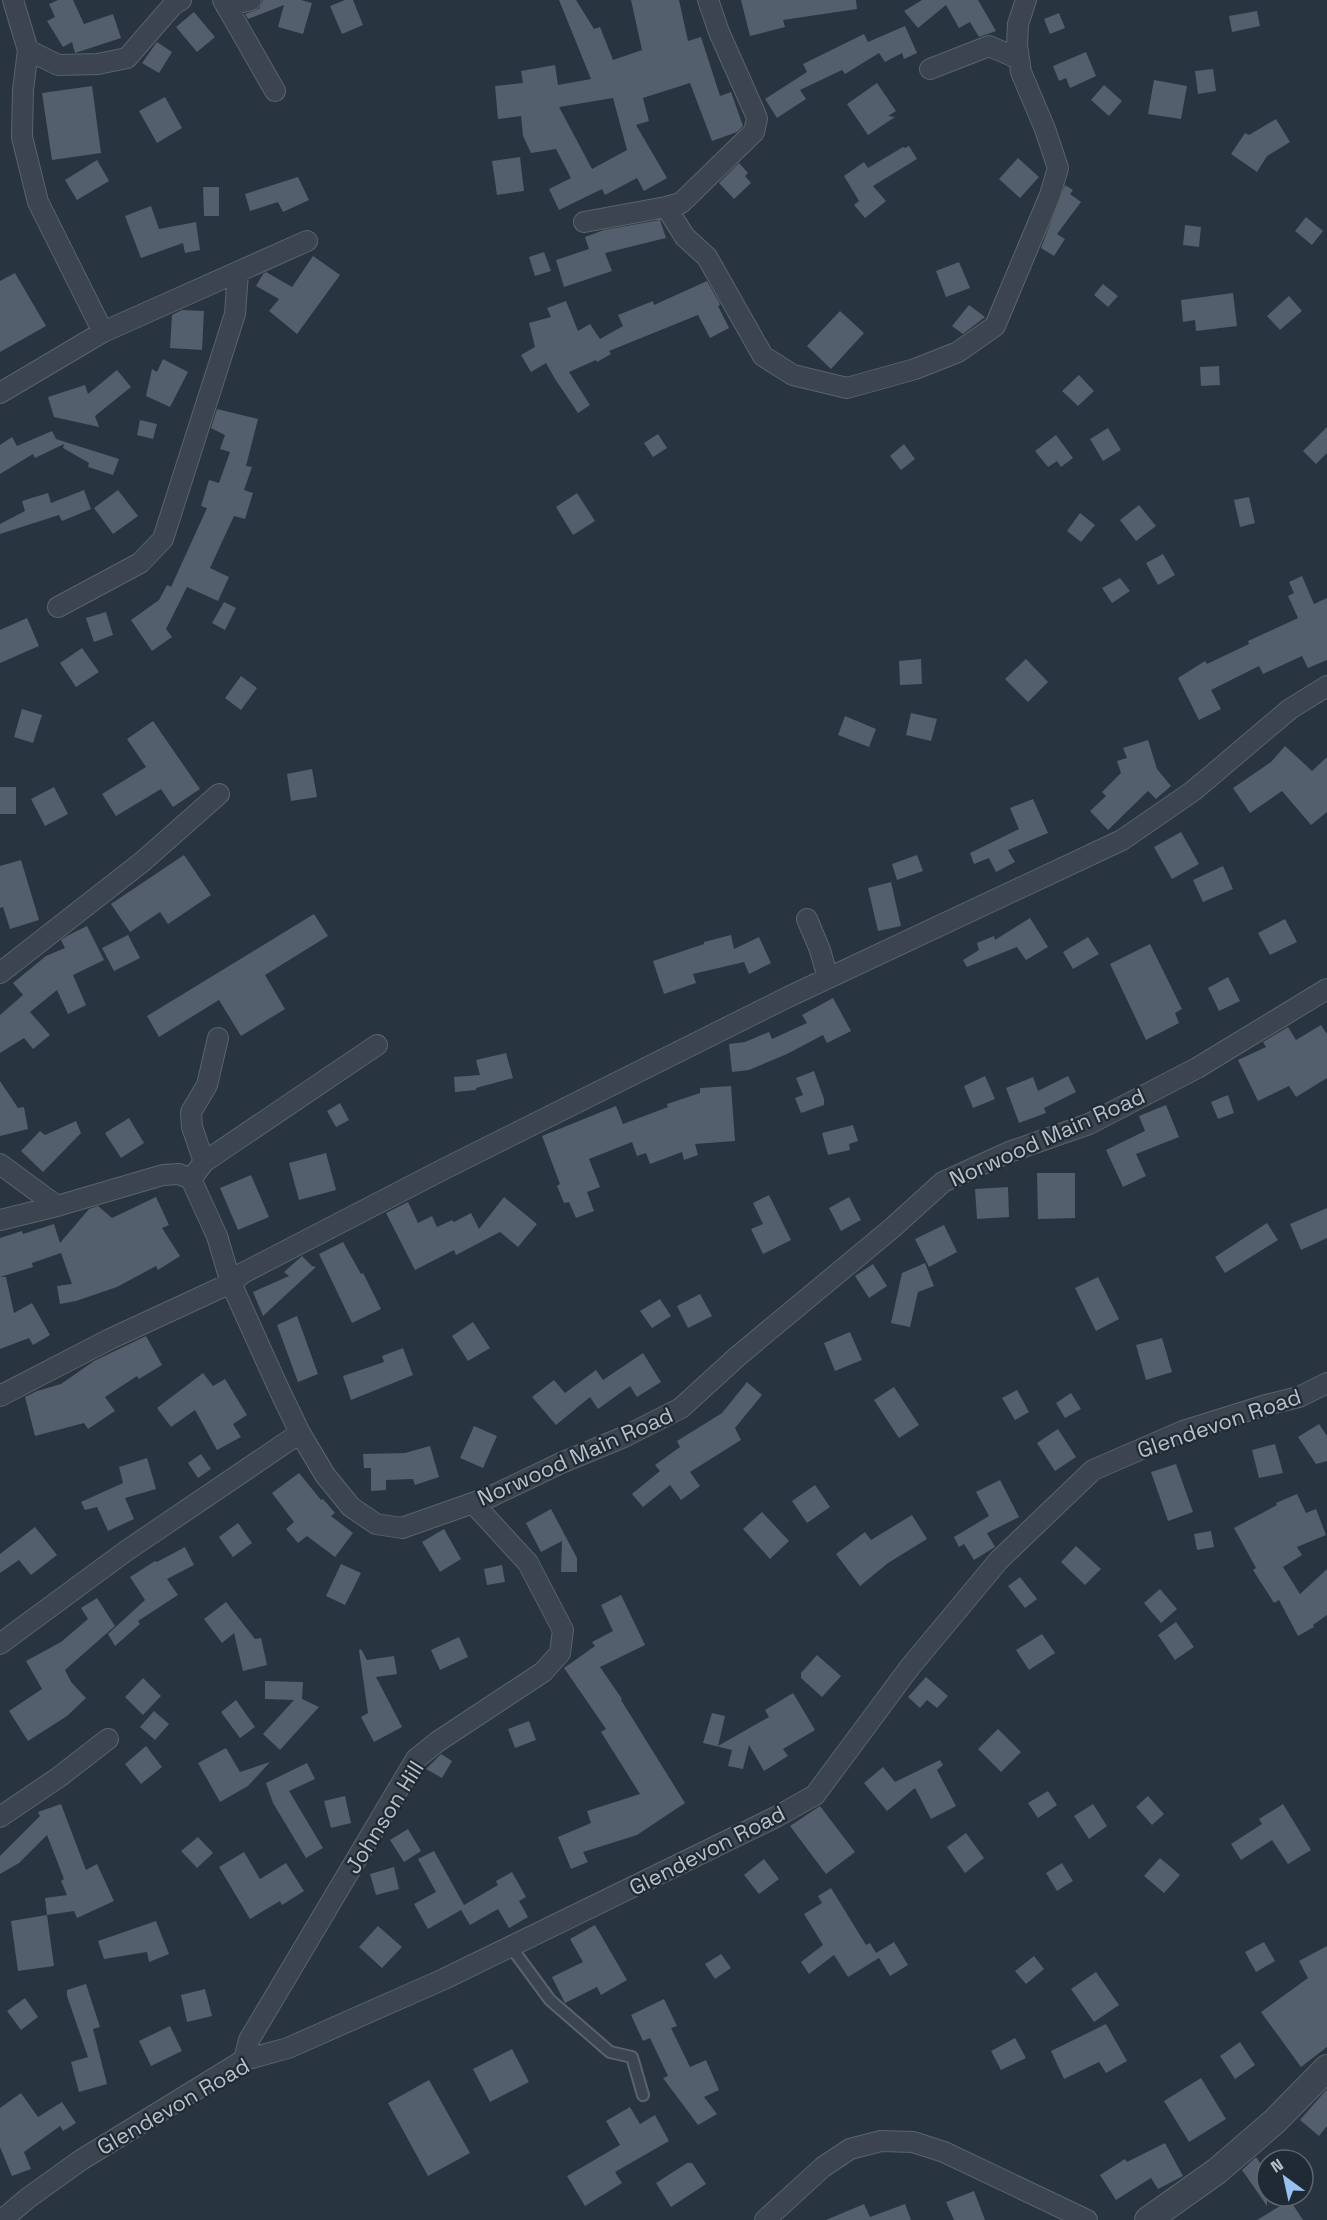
<svg xmlns="http://www.w3.org/2000/svg" width="1327" height="2220" viewBox="0 0 1327 2220" font-family="'Space Grotesk',sans-serif">
<rect width="100%" height="100%" fill="#28343f"/>
<path fill="#535f6c" fill-rule="evenodd" d="M58,0h15l11,24 29,-10 8,24 -43,14 -3,1 -3,-11 -9,5 -16,-26 8,-4 -6,-13z
M263,0h38l11,3 -9,31 -25,-7 6,-22 -36,14 -3,-5 14,-5z
M345,0h8l10,25 -21,9 -12,-28z
M559,0h17l18,29 6,-2 13,33 29,-10 -11,-50h48l9,41 13,-4 19,59 11,-4 12,34 -6,6 -25,9 -22,-58 -47,15 6,23 -13,4 31,53 -23,13 -7,-13 -32,17 -3,-6 -43,21 -10,-21 22,-11 -15,-29 -25,4 -8,-17 -2,-20 -23,3 -3,-33 28,-3 -2,-12 34,-6 3,20 33,-6zM613,98l14,52 -35,19 -33,-62z
M741,0h115l1,9 -74,11 2,7 -35,9z
M922,0h56l18,31 -17,6 -9,-15 -11,6 -13,-23 -28,23 -14,-17z
M1257,11l3,15 -28,6 -3,-16z
M194,12l21,25 -18,15 -21,-25z
M1059,13l6,15 -15,6 -6,-15z
M905,26l12,27 -13,6 -2,-6 -17,9 -6,-9 -34,21 -3,-4 -42,20 6,9 -29,19 -12,-19 42,-27 -4,-8 61,-30 4,8z
M157,42l15,10 -13,21 -17,-10z
M1086,52l10,24 -26,12 -4,-10 -7,3 -6,-15z
M1213,69l3,22 -18,3 -3,-23z
M1154,80l33,6 -6,33 -33,-5z
M877,83l19,28 -8,5 7,1 -27,18 -21,-31z
M1104,85l18,16 -13,15 -18,-16z
M92,86l9,67 -49,7 -10,-67z
M165,97l17,31 -25,15 -18,-32z
M1276,119l14,23 -23,14 -10,16 -26,-18 14,-21 4,2z
M909,146l8,13 -44,27 13,15 -21,17 -11,-13 5,-4 -15,-25 20,-14 4,6 35,-21 2,1z
M520,157l4,34 -27,4 -5,-34z
M1018,158l21,19 -19,21 -21,-19z
M97,160l12,21 -32,19 -12,-20z
M739,163l9,10 -3,3 6,7 -17,16 -15,-16z
M298,177l11,23 -26,12 -5,-10 -28,9 -5,-17z
M1065,185l8,5 -3,4 11,8 -24,32 8,5 -11,17 -13,-8z
M203,187h16v29h-15z
M151,206l8,23 37,-7 4,28 -15,3 -2,-10 -42,15 -16,-42z
M1306,217l17,14 -11,14 -17,-14z
M660,220l6,18 -61,15 7,18 -48,16 -8,-27 33,-11 -4,-12 19,-7z
M1185,225l16,2 -2,20 -16,-2z
M544,252l7,19 -16,5 -6,-19z
M313,256l27,19 -43,59 -28,-23 10,-12 -23,-13 7,-12 3,-2 26,15z
M959,262l11,26 -24,9 -10,-26z
M15,273l31,53 -46,26v-71z
M707,281l12,21 1,3 -2,1 11,22 -19,10 -12,-23 -89,36 2,3 -14,8 -1,-2 -27,12 21,33 -12,8 -23,-34 -9,-16 -15,9 -10,-17 14,-8 -6,-24 22,-6 -4,-9 19,-7 12,30 12,-7 10,15 23,-13 -5,-11 35,-14 1,4z
M1103,284l15,12 -10,11 -14,-12z
M1233,293l4,33 -41,5 -1,-11 -12,2 -2,-22z
M1289,296l13,15 -22,19 -13,-14z
M969,305l16,12 -22,17 -11,-8z
M182,310l22,1 -2,39 -32,-2 2,-33z
M840,311l24,22 -33,36 -24,-23z
M163,359l25,13 -18,35 -24,-11 6,-27 5,3z
M1219,366l1,19 -19,1 -1,-19z
M117,370l14,17 -36,29 4,11 -45,-10 -6,-20 37,-12 3,9z
M1079,375l15,16 -16,15 -16,-15z
M217,409l41,10 -12,47 6,1 -8,23 9,3 -8,26 -11,-3 -24,52 19,9 -11,24 -31,-14 -21,42 6,8 -20,14 -21,-31 28,-20 8,-15 4,2 36,-79 -6,-2 8,-26 10,3 11,-31 -10,-3 5,-14 -14,-7z
M140,420l17,4 -4,15 -16,-4z
M1327,427v26l-11,11 -13,-13z
M1108,428l13,22 -18,11 -13,-22z
M52,431l4,8 63,20 -6,16 -25,-8 1,-4 -26,-15 1,-4 -29,14 -2,-4 -33,20v-29l12,-8 5,9z
M658,434l9,14 -14,9 -9,-14z
M1056,435l17,23 -12,9 -4,-6 -9,6 -13,-16z
M904,444l11,15 -14,11 -11,-14z
M84,490l7,19 -29,12 -3,-6 -59,19v-10l25,-13 -3,-10 26,-8 3,10z
M118,490l20,26 -25,18 -19,-26z
M577,493l18,28 -22,14 -17,-28z
M1249,497l6,26 -15,4 -6,-27z
M1139,505l17,21 -20,15 -16,-21z
M1080,513l15,12 -14,17 -14,-11z
M1163,554l12,21 -17,10 -12,-22z
M1302,576l12,28 13,-6v62l-19,8 -6,-12 -39,18 -4,-8 -48,24 10,19 -22,11 -21,-42 27,-17 2,3 42,-20 -1,-3 50,-23 -10,-22 6,-3 -5,-11z
M1120,578l10,13 -18,12 -10,-15z
M224,602l12,6 -11,22 -13,-7z
M106,612l7,23 -19,7 -8,-24z
M27,618l12,28 -39,17v-33z
M82,648l17,24 -23,15 -16,-24z
M921,659l1,25 -22,1 -1,-24z
M1026,659l22,23 -20,20 -23,-23z
M241,676l16,12 -16,22 -16,-12z
M22,709l20,6 -9,28 -19,-6z
M911,713l26,6 -6,22 -25,-6z
M845,716l31,13 -7,18 -31,-12z
M153,721l47,68 -27,18 -12,-18 -45,27 -14,-22 44,-27 -19,-28z
M1148,740l9,29 14,17 -15,13 -8,-8 -40,39 -18,-19 16,-15 -4,-4 19,-19 -4,-12 10,-3 -4,-10z
M1285,746l27,25 15,-14v55l-16,13 -29,-34 -32,22 -17,-25 38,-26z
M312,769l5,28 -26,4 -4,-27z
M0,787h16v27h-16z
M54,787l14,27 -23,12 -14,-27z
M1033,799l15,34 -40,17 7,12 -19,10 -7,-14 -15,6 -4,-11 49,-24 -9,-21z
M1181,832l18,32 -27,15 -18,-32z
M184,855l27,40 -43,29 -8,-12 -30,20 -19,-28z
M917,855l6,16 -26,9 -5,-16z
M21,860l18,60 -29,9 -7,-22 -3,1v-42z
M1223,866l10,23 -30,13 -10,-22z
M891,882l10,44 -23,5 -10,-43z
M314,914l14,22 -63,39 20,34 -44,27 -22,-36 -60,37 -12,-21z
M1030,918l18,29 -22,13 -9,-13 -50,20 -4,-7 16,-10 -2,-7 17,-7 1,4z
M1285,919l12,23 -27,13 -12,-22z
M87,926l17,34 -31,15 13,30 -18,9 -11,-24 -27,22 20,23 -17,14 -9,-11 -24,15v-38l23,-20 -10,-12 33,-27 19,-8 -4,-8 6,-4z
M128,935l12,23 -26,13 -12,-23z
M731,935l3,14 25,-12 12,26 -22,11 -5,-12 -51,12 3,9 -32,11 -11,-33 51,-17v-2z
M1088,937l11,17 -26,15 -10,-17z
M1150,944l32,65 -7,4 4,10 -33,17 -36,-76z
M1228,977l12,24 -21,10 -11,-23z
M833,998l18,33 -24,12 -4,-8 -36,19 -38,16 -17,2 -3,-28 16,-2 24,-10 3,7 35,-16 -5,-8z
M1321,1025l6,9v44l-31,19 -7,-11 -31,15 -20,-41 28,-13 -3,-5 25,-15 8,13z
M506,1053l7,25 -37,10v2l-21,2 -1,-15 26,-2 -4,-15z
M814,1071l10,28v6l-23,8 -6,-15 8,-3 -7,-17z
M985,1076l10,23 -22,9 -9,-22z
M1068,1076l8,16 -32,16 2,5 -27,10 -13,-35 27,-11 5,14z
M0,1081l18,27 6,-1 4,22 -28,7z
M731,1086l4,55 -40,3 3,11 -14,5 -2,-8 -32,12 -4,-11 -9,3 -5,-14 -43,17 11,28 -13,5 7,19 -18,7 -7,-16 -5,1 -7,-17 3,-2 -18,-48 74,-30 7,18 45,-17 -1,-3 33,-11v-5z
M1228,1095l6,18 -16,6 -7,-17z
M340,1103l9,17 -13,7 -9,-16z
M1166,1105l13,32 -43,17 10,22 -23,11 -17,-37 39,-19 -6,-15z
M129,1118l15,25 -23,15 -16,-25z
M76,1121l5,12 -38,39 -22,-21 19,-20 5,4z
M853,1125l5,16 -9,3 1,6 -22,5 -6,-22z
M326,1153l10,37 -37,10 -10,-37z
M1037,1173h38v45l-37,1z
M251,1175l18,42 -31,13 -18,-42z
M1008,1187l1,30 -32,2 -2,-30z
M769,1195l22,45 -28,14 -12,-25 12,-5 -10,-21z
M156,1197l13,28 -7,3 18,28 -22,14 -2,-4 -39,21 -41,14 -16,3 -3,-18 15,-2 -11,-31 -29,10 1,4 -33,10v-39l22,-7 1,3 31,-10 6,19 29,-34 9,-3 14,12z
M504,1197l33,27 -19,23 -18,-15 -44,23 -2,-5 -39,20 -29,-57 22,-11 10,21 14,-7 5,11 15,-7 2,2 17,-9 8,16z
M849,1197l12,23 -20,11 -12,-23z
M1327,1208v30l-26,12 -11,-26z
M1267,1223l11,17 -53,33 -10,-16z
M944,1225l13,27 -28,15 -14,-28z
M343,1242l18,32 2,-1 18,36 -29,14 -33,-69z
M302,1256l10,10 4,1 -53,49 -10,-24 36,-16 -5,-4z
M925,1263l9,23 -16,6 -8,35 -19,-4 11,-50z
M873,1264l14,22 -18,12 -14,-22z
M0,1277h6l8,36 18,-10 18,32 -17,10 -4,-7 -29,11z
M1098,1277l21,42 -23,12 -21,-43z
M700,1294l12,22 -24,12 -11,-22z
M660,1299l11,17 -19,12 -12,-17z
M297,1316l21,58 -20,8 -21,-57z
M473,1322l17,26 -22,13 -16,-25z
M850,1332l12,28 -27,11 -11,-28z
M146,1336l16,29 -23,14 -2,-3 -32,21 10,14 -27,18 -4,-6 -49,13 -10,-39 12,-6 24,-7 33,-23z
M1162,1338l10,34 -26,8 -10,-35z
M403,1348l10,27 -62,25 -8,-24 41,-14 -2,-6z
M643,1353l18,29 -24,15 -7,-11 -32,23 -8,-12 -34,28 -24,-28 22,-17 11,13 31,-23 7,10z
M203,1373l10,13 12,-7 22,36 -14,9 8,13 -24,13 -22,-40 -24,17 -14,-19z
M747,1382l15,13 -27,33 6,12 -51,32 10,14 -19,14 -11,-15 -27,22 -11,-13 28,-23 -5,-6 25,-18 -3,-6 45,-28z
M894,1387l25,38 -20,13 -25,-38z
M1017,1390l12,22 -14,8 -13,-22z
M1071,1393l10,16 -16,9 -9,-15z
M1319,1424l8,12v25l-11,3 -18,-27z
M474,1426l23,10 -14,32 -23,-10z
M1058,1429l18,28 -21,14 -18,-28z
M1275,1444l8,29 -24,5 -7,-28z
M430,1446l9,31 -24,8 -2,-6 -27,1v10l-15,1v-23h-7l-1,-14 42,-1z
M201,1454l10,15 -13,9 -10,-15z
M147,1458l9,31 -31,9 9,21 -26,12 -11,-24 -12,3 -4,-8 42,-19 -4,-16z
M1176,1464l17,48 -25,9 -17,-49z
M299,1473l22,27 2,-1 12,14 -4,3 22,17 -18,24 -28,-21 -9,7 -12,-14 8,-7 -22,-29z
M1000,1480l19,37 -32,16 8,14 -21,13 -10,-16 -5,3 -5,-10 35,-21 -13,-24z
M815,1485l15,22 -23,16 -15,-22z
M1297,1494l9,19 10,-4 10,26 -29,12 5,8 -19,12 17,27 27,-25v46l-14,10 1,2 -16,9 -19,-36 -5,3 -21,-33 3,-2 -22,-40 43,-23 -1,-2z
M551,1509l26,49v14h-16l1,-31 -21,11 -15,-29z
M762,1512l27,29 -19,18 -27,-30z
M912,1515l15,24 -39,24 -28,23 -24,-32 29,-22 6,8z
M238,1523l14,20 -19,14 -14,-20z
M35,1527l22,28 -26,20 -12,-15 -19,13v-19z
M444,1529l17,30 -21,13 -18,-30z
M1211,1531l3,16 -17,3 -3,-16z
M1076,1546l25,23 -16,16 -24,-23z
M185,1547l9,18 -27,14 11,16 -40,26 2,3 -25,22 -7,-12 37,-34 -15,-23 25,-16 2,1z
M341,1564l20,9 -16,32 -19,-9z
M502,1565l3,17 -18,3 -3,-16z
M1020,1577l17,22 -12,9 -17,-22z
M1160,1589l17,20 -16,14 -17,-20z
M621,1595l24,50 -45,22 22,32 -1,1 64,103 -48,32 -54,17 5,10 -17,7 -13,-32 33,-14 -4,-12 53,-17 -39,-62 5,-3 -42,-61 31,-22 -3,-4 21,-11 -12,-26z
M97,1598l18,28 -50,44 6,12 15,16 -19,18 -39,25 -19,-30 33,-22 -16,-28 35,-19 27,-23 -7,-11z
M226,1602l29,37 6,-1 6,27 -24,6 -9,-38 -12,10 -18,-24z
M1176,1622l18,25 -19,13 -17,-25z
M1042,1634l13,19 -26,17 -13,-20z
M459,1637l9,20 -28,13 -9,-20z
M361,1649l6,11 27,-4 3,18 -21,3 26,50 -28,15 -13,-25 7,-4 -9,-63z
M817,1655l24,21 -19,21 -21,-19v-5z
M926,1677l22,19 -11,12 -10,-8 -7,8 -12,-11z
M143,1678l18,18 -18,19 -18,-18z
M265,1681l38,1 -1,17 17,8 -39,43 -17,-16 31,-34 -29,-1z
M793,1693l22,37 -32,19 5,7 -24,15 -15,-26 -6,24 -15,-3 4,-16 -29,-7 9,-30 13,3 -7,30 51,-29 -4,-7z
M236,1700l19,27 -15,11 -19,-26z
M154,1711l15,13 -14,16 -15,-13z
M529,1721l7,19 -21,8 -7,-19z
M998,1729l23,23 -20,20 -23,-23z
M146,1746l16,21 -21,17 -16,-20z
M226,1748l14,24 30,-10 -22,24 -28,16 -22,-39z
M441,1754l11,7 -10,17 -16,-9z
M940,1760l3,5 -6,5 19,36 -25,13 -16,-31 -28,23 -23,-28 19,-16 12,15z
M307,1763l8,16 -26,12 34,57 -17,10 -33,-55 -7,-20z
M1048,1791l9,14 -19,13 -10,-15z
M345,1796l6,27 -20,5 -7,-27z
M1148,1796l16,18 -12,11 -16,-18z
M61,1804l25,66 11,-6 17,37 -37,17 -3,-7 -27,4 -2,-17 22,-3 -6,-14 3,-2 -17,-44 -28,28 -19,11v-18l40,-40 -2,-4z
M1093,1804l14,22 -18,13 -15,-23z
M1283,1804l28,46 -23,14 -16,-24 -31,20 -10,-16 31,-20 -3,-5z
M820,1806l35,46 -29,22 -36,-48z
M408,1829l13,22 -17,11 -14,-22z
M966,1833l18,25 -19,15 -18,-26z
M198,1837l15,16 -16,15 -16,-17z
M434,1851l30,54 34,-20 -2,-4 16,-9 14,25 -7,4 9,16 -19,11 -11,-19 -28,16 -9,-15 -33,19 -14,-25 22,-12 -18,-33z
M244,1852l16,27 26,-16 18,28 -22,14 -2,-4 -30,18 -31,-52z
M1160,1858l20,17 -16,18 -20,-17z
M764,1859l15,20 -20,15 -15,-19z
M1062,1863l11,18 -16,10 -11,-18z
M394,1867l5,22 -23,6 -6,-21z
M831,1888l35,57 4,-2 9,15 -31,19 -14,-22 -25,19 -8,-12 22,-17 -19,-31 18,-11 -4,-7z
M47,1915l7,51 -36,5 -7,-50z
M156,1921l13,33 -20,8 -2,-10 -43,7 -6,-18z
M595,1925l32,55 -26,15 -4,-8 -32,16 -13,-26 31,-15 -13,-23z
M378,1926l24,21 -20,21 -23,-21z
M894,1942l14,23 -18,11 -14,-23z
M1264,1942l11,19 -19,11 -11,-20z
M1327,1946v101l-26,20 -40,-55 47,-34 -9,-17z
M721,1954l10,14 -16,11 -10,-15z
M1034,1956l10,13 -18,15 -11,-13z
M1096,1972l23,33 -25,17 -23,-33z
M86,1984l14,43 -7,2 14,55 -28,8 -8,-30 17,-5 -21,-61v-6z
M205,1989l7,27 -25,6 -6,-27z
M25,1998l13,19 -17,13 -14,-19z
M664,1999l13,27 -6,2 19,39 16,-7 13,30 -15,7 13,17 -19,11 -35,-47 5,-2 -18,-38 -7,3 -12,-26z
M1106,2024l21,37 -21,12 -7,-11 -35,17 -13,-28z
M170,2026l12,25 -31,15 -12,-25z
M1015,2038l11,20 -25,12 -10,-19z
M1240,2042l15,23 -20,14 -15,-23z
M512,2049l17,33 -39,20 -17,-33z
M1201,2078l25,41 -37,23 -25,-41z
M429,2080l41,73 -42,23 -40,-73z
M1327,2089v37l-8,10 -19,-16z
M21,2093l17,24 24,-15 14,21 -13,8 -3,-5 -36,26 7,17 -19,7 -12,-29v-39z
M630,2107l10,17 15,-9 14,26 -54,31 7,11 -37,23 -18,-30 53,-31 -14,-24z
M1165,2143l18,33 -25,13 -7,-11 -35,22 -16,-25 25,-16 2,3z
M1256,2157l11,16v33l-25,-36z
M687,2163h5l14,21 -35,23 -15,-24z
M974,2191l11,29h-31l-8,-18z
M1290,2200l13,20h-46z
M864,2204l6,13 35,-13 6,16h-85z"/>
<g fill="none" stroke-linecap="round" stroke-linejoin="round">
<defs>
<path id="service" d="M511,1947l39,53 60,52 22,5 11,38"/>
<path id="minor" d="M13,0l15,50 -5,40 -1,47 16,65 65,130
M223,0l52,91
M226,6l25,-6
M28,50l30,15 40,-1 29,-6 46,-53 8,-5
M930,69l59,-23 30,13
M666,207l19,30 22,20 56,99 30,19 54,13 68,-19 43,-17 37,-26 55,-131 8,-27 -13,-39 -24,-57 -4,-27 1,-21 8,-24
M584,222l82,-15 15,-4 73,-71 3,-13 -2,-6 -36,-81 -11,-32
M0,393l103,-61 204,-91
M58,607l82,-44 23,-24 72,-225 3,-41
M807,919l13,31 8,28
M0,973l142,-111 77,-68
M204,1162l-12,-35 -1,-15 16,-27 11,-47
M0,1164l57,42 106,-31 16,-1 12,5 26,57 14,47 46,102 23,48 25,42 26,32 25,17 26,4 88,-31 71,-34 63,-26 57,-29 57,-52 153,-127 52,-47 66,-30 80,-28 108,-56 130,-79
M191,1179l13,-17 173,-117
M0,1220l57,-14
M0,1396l110,-57 121,-56 12,-10 201,-104 344,-172 334,-157 71,-49 97,-82 37,-23
M0,1644l126,-93 174,-118
M0,1817l59,-40 49,-38
M244,2060l5,-20 167,-281 21,-17 106,-70 17,-19 3,-23 -35,-67 -55,-60
M2,2220l26,-22 53,-38 163,-100 44,-12 156,-69 332,-162 39,-22 95,-128 89,-107 94,-90 90,-39 83,-26 33,-8 28,-14
M765,2220l58,-53 27,-18 31,-8 32,1 31,10 143,68"/>
<path id="tertiary" d="M1148,2220l69,-49 58,-50 52,-53"/>
</defs>
<use href="#service" stroke="#5a636c" stroke-width="14"/>
<use href="#minor" stroke="#5a636c" stroke-width="22"/>
<use href="#tertiary" stroke="#5a636c" stroke-width="28"/>
<use href="#service" stroke="#3c454f" stroke-width="10"/>
<use href="#minor" stroke="#3c454f" stroke-width="20"/>
<use href="#tertiary" stroke="#3c454f" stroke-width="26"/>
</g>
<g text-anchor="middle" stroke-width="4.5" stroke-linejoin="round" paint-order="stroke">
<g font-size="22" fill="#b8c0c9" stroke="#202a34">
<text transform="translate(1047 1137) rotate(-24)" y="8">Norwood Main Road</text>
<text transform="translate(1219 1423) rotate(-19)" y="8">Glendevon Road</text>
<text transform="translate(575 1456) rotate(-24)" y="8">Norwood Main Road</text>
<text transform="translate(384 1817) rotate(-58)" y="8">Johnson Hill</text>
<text transform="translate(707 1850) rotate(-27)" y="8">Glendevon Road</text>
<text transform="translate(173 2106) rotate(-30)" y="8">Glendevon Road</text>
</g>
</g>
<g transform="translate(1285 2178) rotate(327)"><circle r="28" fill="#202a34" stroke="#5d6670" stroke-width="1.5"/>
<path d="M0-4.5L10 22L0 15L-10 22Z" fill="#97c1f0"/>
<text y="-9" font-size="16" font-weight="bold" text-anchor="middle" fill="#b8c0c9">N</text>
</g>
</svg>
